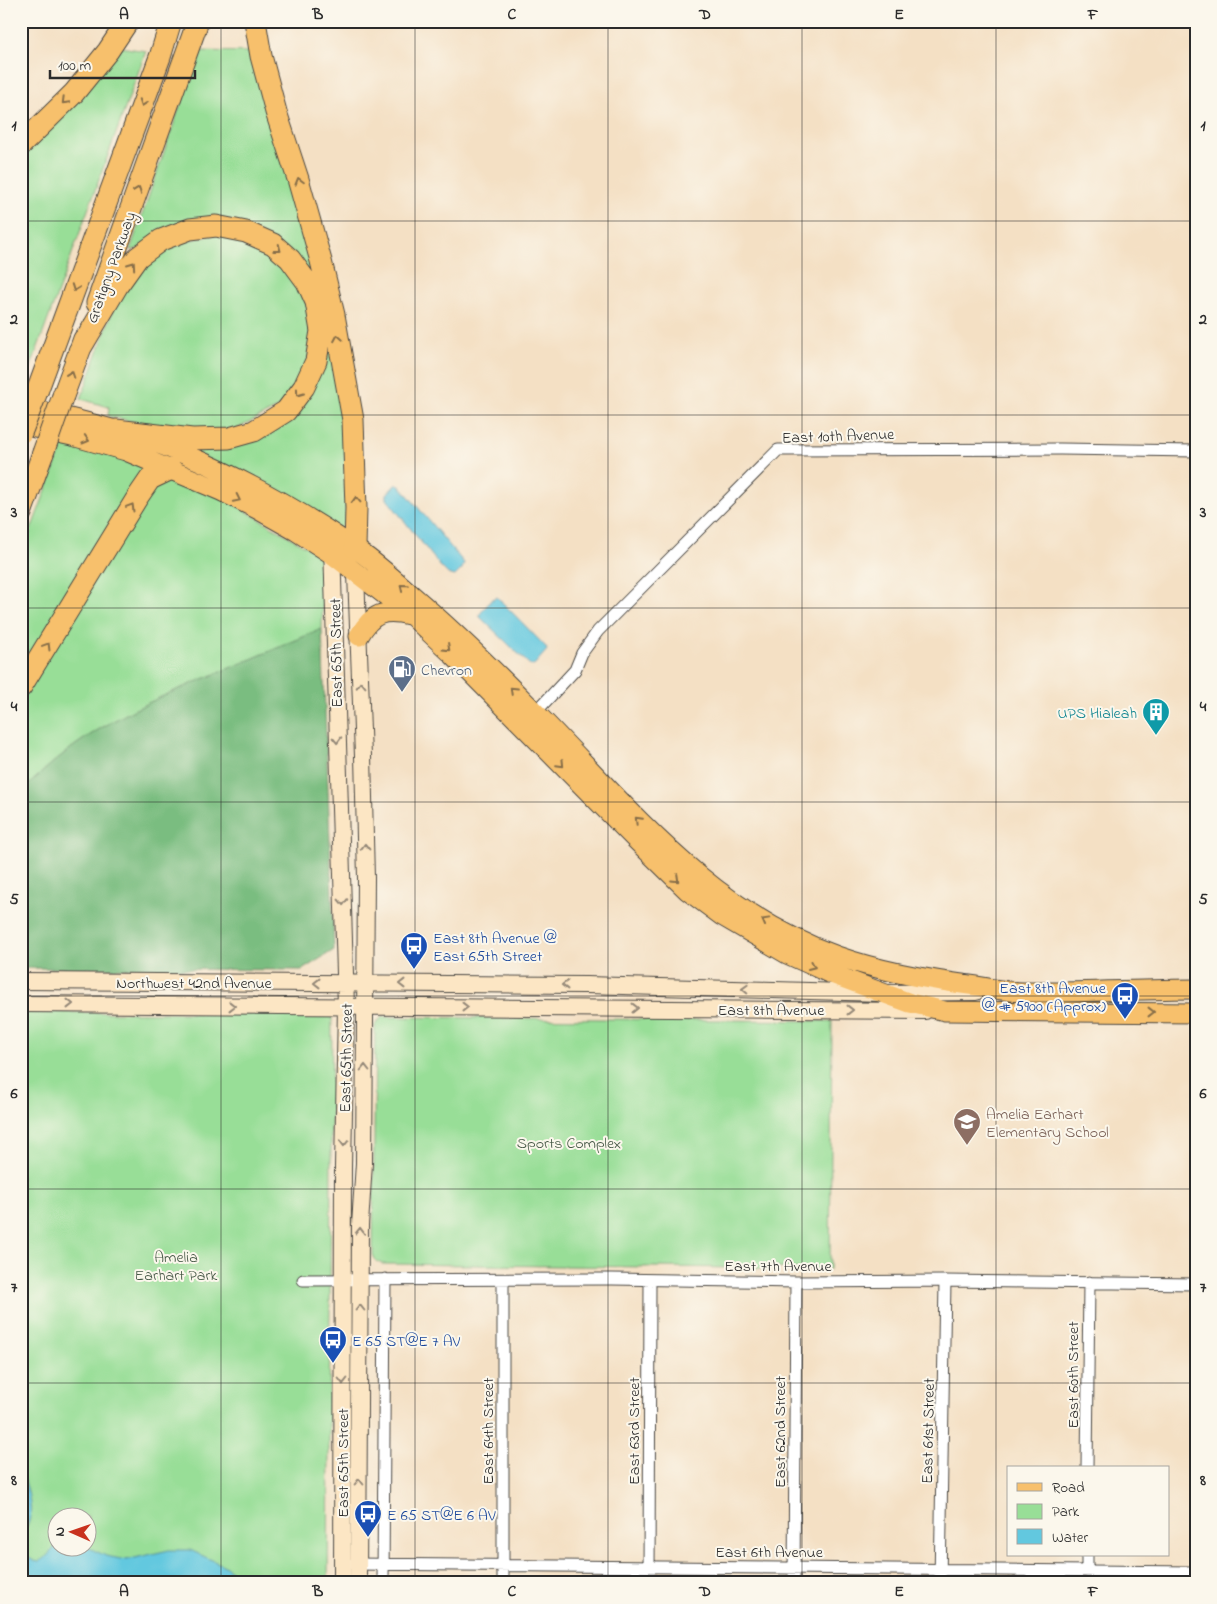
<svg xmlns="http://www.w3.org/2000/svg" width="1217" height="1604" viewBox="0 0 1217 1604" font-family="'Indie Flower',sans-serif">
<rect width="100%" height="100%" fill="#fbf7ec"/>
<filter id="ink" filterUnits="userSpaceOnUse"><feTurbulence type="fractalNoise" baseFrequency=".02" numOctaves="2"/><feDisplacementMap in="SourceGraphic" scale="10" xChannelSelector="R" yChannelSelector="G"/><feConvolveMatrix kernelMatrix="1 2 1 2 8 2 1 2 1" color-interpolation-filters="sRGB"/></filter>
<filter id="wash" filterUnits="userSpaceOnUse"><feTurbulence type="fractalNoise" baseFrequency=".0096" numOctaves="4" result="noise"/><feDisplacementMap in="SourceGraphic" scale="20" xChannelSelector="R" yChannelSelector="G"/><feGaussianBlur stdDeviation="1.12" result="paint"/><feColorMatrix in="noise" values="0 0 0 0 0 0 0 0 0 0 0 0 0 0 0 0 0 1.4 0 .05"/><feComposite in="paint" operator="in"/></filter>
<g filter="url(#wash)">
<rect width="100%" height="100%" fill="#f4e0c4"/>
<path fill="#98de97" stroke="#628461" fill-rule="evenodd" d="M114,46l32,5 -123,337h-2v-231l19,-19z
M199,51l55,1 64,231 -85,-62 -100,29h-3z
M219,234l45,14 31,29 16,37 -2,47 -28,45 -52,27 -76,-7 -45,-10 1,-9 -28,-8 34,-95 18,-31 38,-29z
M331,334l18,125 -4,64 -6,6 -163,-86 88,-12z
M65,440l86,28 -130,210v-122z
M172,477l57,24 91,54 4,10 -2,64c-36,15 -72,31 -109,46 -74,30 -136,58 -192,118v-95l121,-202z
M21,1012l311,2 -4,569h-307zM58,1516h30v30h-30z
M382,1017l450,4 -2,248 -448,-5 -6,-3 -3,-6 2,-230z"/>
<path fill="#7abd80" stroke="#527456" d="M322,629l12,321 -32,20 -281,-2v-175c56,-60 118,-88 192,-118 37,-15 73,-31 109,-46z"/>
<path fill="#62c8df" stroke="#467a85" d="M396,484l5,3 63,76 -2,6 -7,7 -7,-2 -7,-7 -54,-68v-5z
M497,597l48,49 2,4 -13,15h-4l-50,-48v-3l11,-14z
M21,1472c5,9 12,35 9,46 -1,6 -6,12 -7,18 -1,6 2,14 3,20l8,5 5,1 6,-4 12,-13 30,2 19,9 20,4 43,-10h21l35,16 20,17h-219l2,-12 -7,-4z"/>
</g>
<g filter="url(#ink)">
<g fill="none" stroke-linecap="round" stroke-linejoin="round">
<defs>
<path id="street" d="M533,715l42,-45 7,-17 16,-22 180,-181 282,-1 136,2
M303,1280l309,-1 184,3 149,-1 251,3
M1087,1468l2,-186
M353,1564l843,8
M383,1583l2,-304
M503,1583v-303
M649,1583l1,-303
M794,1583l2,-301
M940,1583l5,-302
M1087,1583v-28"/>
<path id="secondary" d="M332,546l14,460 -3,161 -1,416
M356,574l7,182 3,122 -2,285 -4,62 -2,358
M21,981l565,4 295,8 95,-1
M21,1004l904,7"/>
<path id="primary" d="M21,406c53,13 108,25 158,46 61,25 120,58 174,95 21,14 40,31 59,48 43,37 84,77 124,118 93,94 170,196 301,243 45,16 92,24 140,30 16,3 32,6 47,6 58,1 115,-3 172,-3
M21,425l51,11 54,15 95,40 36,18 39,22 37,24 78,60 40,38 182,184 54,53 35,26 65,38 42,19 81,30 35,8 251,2
M359,636c13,-23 25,-27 50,-21"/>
<path id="highway" d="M255,21l6,35 15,56 22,67 23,82 13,54 19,105 3,88 -1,40
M21,145l53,-52 34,-42 20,-30
M97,303l101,-282
M79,351l39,-66 20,-28 23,-17 29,-11 26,-3 30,6 27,12 17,15 17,23 9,20 5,29 -5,30 -12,26 -18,24 -32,20 -25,7 -37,1 -76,-9
M38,389l122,-332 11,-36
M63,396l21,-57
M21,513l22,-60
M21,687l116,-189 13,-19 21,-10"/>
</defs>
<use href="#street" stroke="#494642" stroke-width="13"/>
<use href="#secondary" stroke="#494642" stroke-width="18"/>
<use href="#primary" stroke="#494642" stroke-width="21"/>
<use href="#highway" stroke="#494642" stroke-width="23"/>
<use href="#street" stroke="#fff" stroke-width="11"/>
<use href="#secondary" stroke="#fce6c4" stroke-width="16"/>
<use href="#primary" stroke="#f7c06c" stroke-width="19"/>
<use href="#highway" stroke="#f7c06c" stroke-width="21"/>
<defs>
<path id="highway-bridge" d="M21,433l17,-44
M43,453l20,-57"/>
</defs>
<use href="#highway-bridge" stroke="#494642" stroke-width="23" stroke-linecap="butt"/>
<use href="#highway-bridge" stroke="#f7c06c" stroke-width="21"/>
</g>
<defs><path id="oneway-chevron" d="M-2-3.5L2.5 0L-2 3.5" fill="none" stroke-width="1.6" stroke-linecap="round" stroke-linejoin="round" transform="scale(1.25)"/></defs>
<g stroke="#876e48">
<use href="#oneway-chevron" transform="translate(65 101) rotate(135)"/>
<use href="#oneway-chevron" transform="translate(143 103) rotate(110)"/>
<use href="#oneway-chevron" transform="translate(299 181) rotate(-106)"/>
<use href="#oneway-chevron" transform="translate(138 190) rotate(-70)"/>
<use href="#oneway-chevron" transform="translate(278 249) rotate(38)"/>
<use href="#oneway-chevron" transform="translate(132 265) rotate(-55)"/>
<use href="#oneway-chevron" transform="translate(75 288) rotate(110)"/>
<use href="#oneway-chevron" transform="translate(338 338) rotate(-100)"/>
<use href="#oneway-chevron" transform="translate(71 374) rotate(-71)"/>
<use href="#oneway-chevron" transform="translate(299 393) rotate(126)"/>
<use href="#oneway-chevron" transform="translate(86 440) rotate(16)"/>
<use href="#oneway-chevron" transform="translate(237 499) rotate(26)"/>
<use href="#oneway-chevron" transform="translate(356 500) rotate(-92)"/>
<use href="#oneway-chevron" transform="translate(131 507) rotate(-59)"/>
<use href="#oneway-chevron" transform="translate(403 587) rotate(-140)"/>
<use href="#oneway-chevron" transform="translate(47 646) rotate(-59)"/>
<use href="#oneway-chevron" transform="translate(447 648) rotate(43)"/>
<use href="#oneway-chevron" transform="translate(513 690) rotate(-136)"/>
<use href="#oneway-chevron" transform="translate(561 764) rotate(46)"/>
<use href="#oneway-chevron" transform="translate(638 820) rotate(-135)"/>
<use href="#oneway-chevron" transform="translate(676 879) rotate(44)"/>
<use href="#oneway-chevron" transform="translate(765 921) rotate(-151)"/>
<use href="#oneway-chevron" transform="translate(812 966) rotate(24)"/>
<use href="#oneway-chevron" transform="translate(1151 1012)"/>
</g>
<g stroke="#948878">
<use href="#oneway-chevron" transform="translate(361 685) rotate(-92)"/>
<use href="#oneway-chevron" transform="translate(337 740) rotate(88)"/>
<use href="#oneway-chevron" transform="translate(365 847) rotate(-91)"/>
<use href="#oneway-chevron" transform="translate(343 902) rotate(88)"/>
<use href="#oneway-chevron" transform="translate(317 983) rotate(-180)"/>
<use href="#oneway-chevron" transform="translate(402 984) rotate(-180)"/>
<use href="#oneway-chevron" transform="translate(565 985) rotate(-180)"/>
<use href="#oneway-chevron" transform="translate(745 989) rotate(-178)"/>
<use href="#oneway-chevron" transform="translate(70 1004)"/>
<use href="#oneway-chevron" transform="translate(232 1006)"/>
<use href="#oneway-chevron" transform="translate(465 1007)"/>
<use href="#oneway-chevron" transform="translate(635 1008)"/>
<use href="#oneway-chevron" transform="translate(850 1010)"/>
<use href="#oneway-chevron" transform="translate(365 1068) rotate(-90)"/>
<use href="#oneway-chevron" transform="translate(344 1143) rotate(91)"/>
<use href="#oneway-chevron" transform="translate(360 1231) rotate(-89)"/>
<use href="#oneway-chevron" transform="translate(360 1308) rotate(-90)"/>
<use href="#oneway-chevron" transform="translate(343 1381) rotate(90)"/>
<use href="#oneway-chevron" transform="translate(359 1482) rotate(-90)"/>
</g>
</g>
<path fill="none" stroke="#2b2b2b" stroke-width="1" stroke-opacity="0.55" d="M221,21v1562M415,21v1562M608,21v1562M802,21v1562M996,21v1562M21,221h1175M21,415h1175M21,608h1175M21,802h1175M21,996h1175M21,1189h1175M21,1383h1175"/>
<defs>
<symbol id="fuel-pin" viewBox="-11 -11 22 30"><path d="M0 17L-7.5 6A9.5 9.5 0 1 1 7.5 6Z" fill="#5c6f8a" stroke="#fbf7ec"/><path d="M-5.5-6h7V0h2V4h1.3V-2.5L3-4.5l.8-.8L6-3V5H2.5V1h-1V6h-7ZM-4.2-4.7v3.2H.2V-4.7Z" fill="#fff"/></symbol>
<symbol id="building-pin" viewBox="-11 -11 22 30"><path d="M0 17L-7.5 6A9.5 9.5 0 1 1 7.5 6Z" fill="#0f9aa8" stroke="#fbf7ec"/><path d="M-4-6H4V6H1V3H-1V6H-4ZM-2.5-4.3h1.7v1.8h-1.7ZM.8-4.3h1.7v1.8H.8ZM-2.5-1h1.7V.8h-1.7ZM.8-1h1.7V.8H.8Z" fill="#fff"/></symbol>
<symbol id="bus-pin" viewBox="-11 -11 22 30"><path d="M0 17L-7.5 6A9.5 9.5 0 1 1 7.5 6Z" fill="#1a4fb4" stroke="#fbf7ec"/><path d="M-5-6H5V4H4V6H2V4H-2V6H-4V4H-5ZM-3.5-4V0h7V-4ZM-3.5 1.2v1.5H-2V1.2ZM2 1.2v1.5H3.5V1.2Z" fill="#fff"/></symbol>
<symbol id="school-pin" viewBox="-11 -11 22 30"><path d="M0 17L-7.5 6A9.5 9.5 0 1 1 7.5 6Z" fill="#8d6e63" stroke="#fbf7ec"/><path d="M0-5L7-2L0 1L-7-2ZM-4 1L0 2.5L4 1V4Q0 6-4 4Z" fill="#fff"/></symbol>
</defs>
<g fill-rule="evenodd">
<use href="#fuel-pin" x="386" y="653" width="32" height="43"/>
<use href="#building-pin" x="1140" y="696" width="32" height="43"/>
<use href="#bus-pin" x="398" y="930" width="32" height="43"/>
<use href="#bus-pin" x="1109" y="980" width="32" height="43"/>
<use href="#school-pin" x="951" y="1106" width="32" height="43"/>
<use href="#bus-pin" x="317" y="1324" width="32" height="43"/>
<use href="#bus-pin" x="352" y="1498" width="32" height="43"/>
</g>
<g text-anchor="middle" stroke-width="4" stroke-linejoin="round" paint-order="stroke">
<g font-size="16" fill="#2b2b2b" stroke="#fbf7ec">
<text transform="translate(110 267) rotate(-70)" y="6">Gratigny Parkway</text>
<text transform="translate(838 435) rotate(-2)" y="6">East 10th Avenue</text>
<text transform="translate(335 653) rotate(-91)" y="6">East 65th Street</text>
<text x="194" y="988">Northwest 42nd Avenue</text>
<text x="771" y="1015">East 8th Avenue</text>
<text transform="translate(345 1058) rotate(-89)" y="6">East 65th Street</text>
<text x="778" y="1271">East 7th Avenue</text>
<text transform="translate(1072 1375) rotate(-90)" y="6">East 60th Street</text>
<text transform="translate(487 1431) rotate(-90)" y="6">East 64th Street</text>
<text transform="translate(633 1431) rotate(-90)" y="6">East 63rd Street</text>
<text transform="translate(927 1431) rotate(-89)" y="6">East 61st Street</text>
<text transform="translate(779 1432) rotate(-90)" y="6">East 62nd Street</text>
<text transform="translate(342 1463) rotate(-90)" y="6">East 65th Street</text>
<text x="769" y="1557">East 6th Avenue</text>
</g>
<g font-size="16" fill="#4e5e75" stroke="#fbf7ec" text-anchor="start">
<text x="421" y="675">Chevron</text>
</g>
<g font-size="16" fill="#0d838f" stroke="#fbf7ec" text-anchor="end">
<text x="1137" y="718">UPS Hialeah</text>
</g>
<g font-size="16" fill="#164399" stroke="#fbf7ec" text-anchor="start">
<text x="433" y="943">East 8th Avenue @<tspan x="433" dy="18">East 65th Street</tspan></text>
<text x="1106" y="993" text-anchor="end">East 8th Avenue<tspan x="1106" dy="18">@ # 5900 (Approx)</tspan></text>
<text x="352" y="1346">E 65 ST@E 7 AV</text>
<text x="387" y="1520">E 65 ST@E 6 AV</text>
</g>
<g font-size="16" fill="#785e54" stroke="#fbf7ec" text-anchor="start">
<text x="986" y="1119">Amelia Earhart<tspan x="986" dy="18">Elementary School</tspan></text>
</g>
<g font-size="16" fill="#465846" stroke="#fbf7ec">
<text x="569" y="1148">Sports Complex</text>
<text x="176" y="1262">Amelia<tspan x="176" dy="18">Earhart Park</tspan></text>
</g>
</g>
<rect width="1217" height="1604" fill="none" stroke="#fbf7ec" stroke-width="55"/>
<rect x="1007" y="1466" width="162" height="90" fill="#fbf7ec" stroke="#a8a59f"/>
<rect x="1017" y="1483" width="25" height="8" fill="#f7c06c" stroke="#a8a59f"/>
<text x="1052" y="1492" font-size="15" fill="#2b2b2b">Road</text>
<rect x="1017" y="1504" width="25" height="15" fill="#98de97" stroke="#a8a59f"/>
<text x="1052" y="1516" font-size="15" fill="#2b2b2b">Park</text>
<rect x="1017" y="1529" width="25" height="15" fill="#62c8df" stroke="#a8a59f"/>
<text x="1052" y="1542" font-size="15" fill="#2b2b2b">Water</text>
<g transform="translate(72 1532) rotate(272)"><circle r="24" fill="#fbf7ec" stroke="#a8a59f"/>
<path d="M0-4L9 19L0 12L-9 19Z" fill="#c8321e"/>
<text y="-8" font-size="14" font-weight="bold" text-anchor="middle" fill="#2b2b2b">N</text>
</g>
<path d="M50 70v8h145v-8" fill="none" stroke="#2b2b2b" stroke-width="2.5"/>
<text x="58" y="70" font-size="15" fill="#2b2b2b" stroke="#fbf7ec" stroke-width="4" paint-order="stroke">100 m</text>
<rect x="28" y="28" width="1162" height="1548" fill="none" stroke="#2b2b2b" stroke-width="2"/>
<g font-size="16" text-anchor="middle" font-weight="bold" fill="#2b2b2b">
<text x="124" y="19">A</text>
<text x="318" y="19">B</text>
<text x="512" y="19">C</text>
<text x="705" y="19">D</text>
<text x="899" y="19">E</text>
<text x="1093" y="19">F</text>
<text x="14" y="130">1</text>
<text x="1203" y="130">1</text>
<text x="14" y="324">2</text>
<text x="1203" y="324">2</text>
<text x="14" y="517">3</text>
<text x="1203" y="517">3</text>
<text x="14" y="711">4</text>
<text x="1203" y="711">4</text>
<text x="14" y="904">5</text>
<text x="1203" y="904">5</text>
<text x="14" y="1098">6</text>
<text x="1203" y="1098">6</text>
<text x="14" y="1292">7</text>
<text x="1203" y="1292">7</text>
<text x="14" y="1485">8</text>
<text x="1203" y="1485">8</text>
<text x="124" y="1596">A</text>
<text x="318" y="1596">B</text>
<text x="512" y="1596">C</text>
<text x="705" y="1596">D</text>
<text x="899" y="1596">E</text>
<text x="1093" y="1596">F</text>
</g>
</svg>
